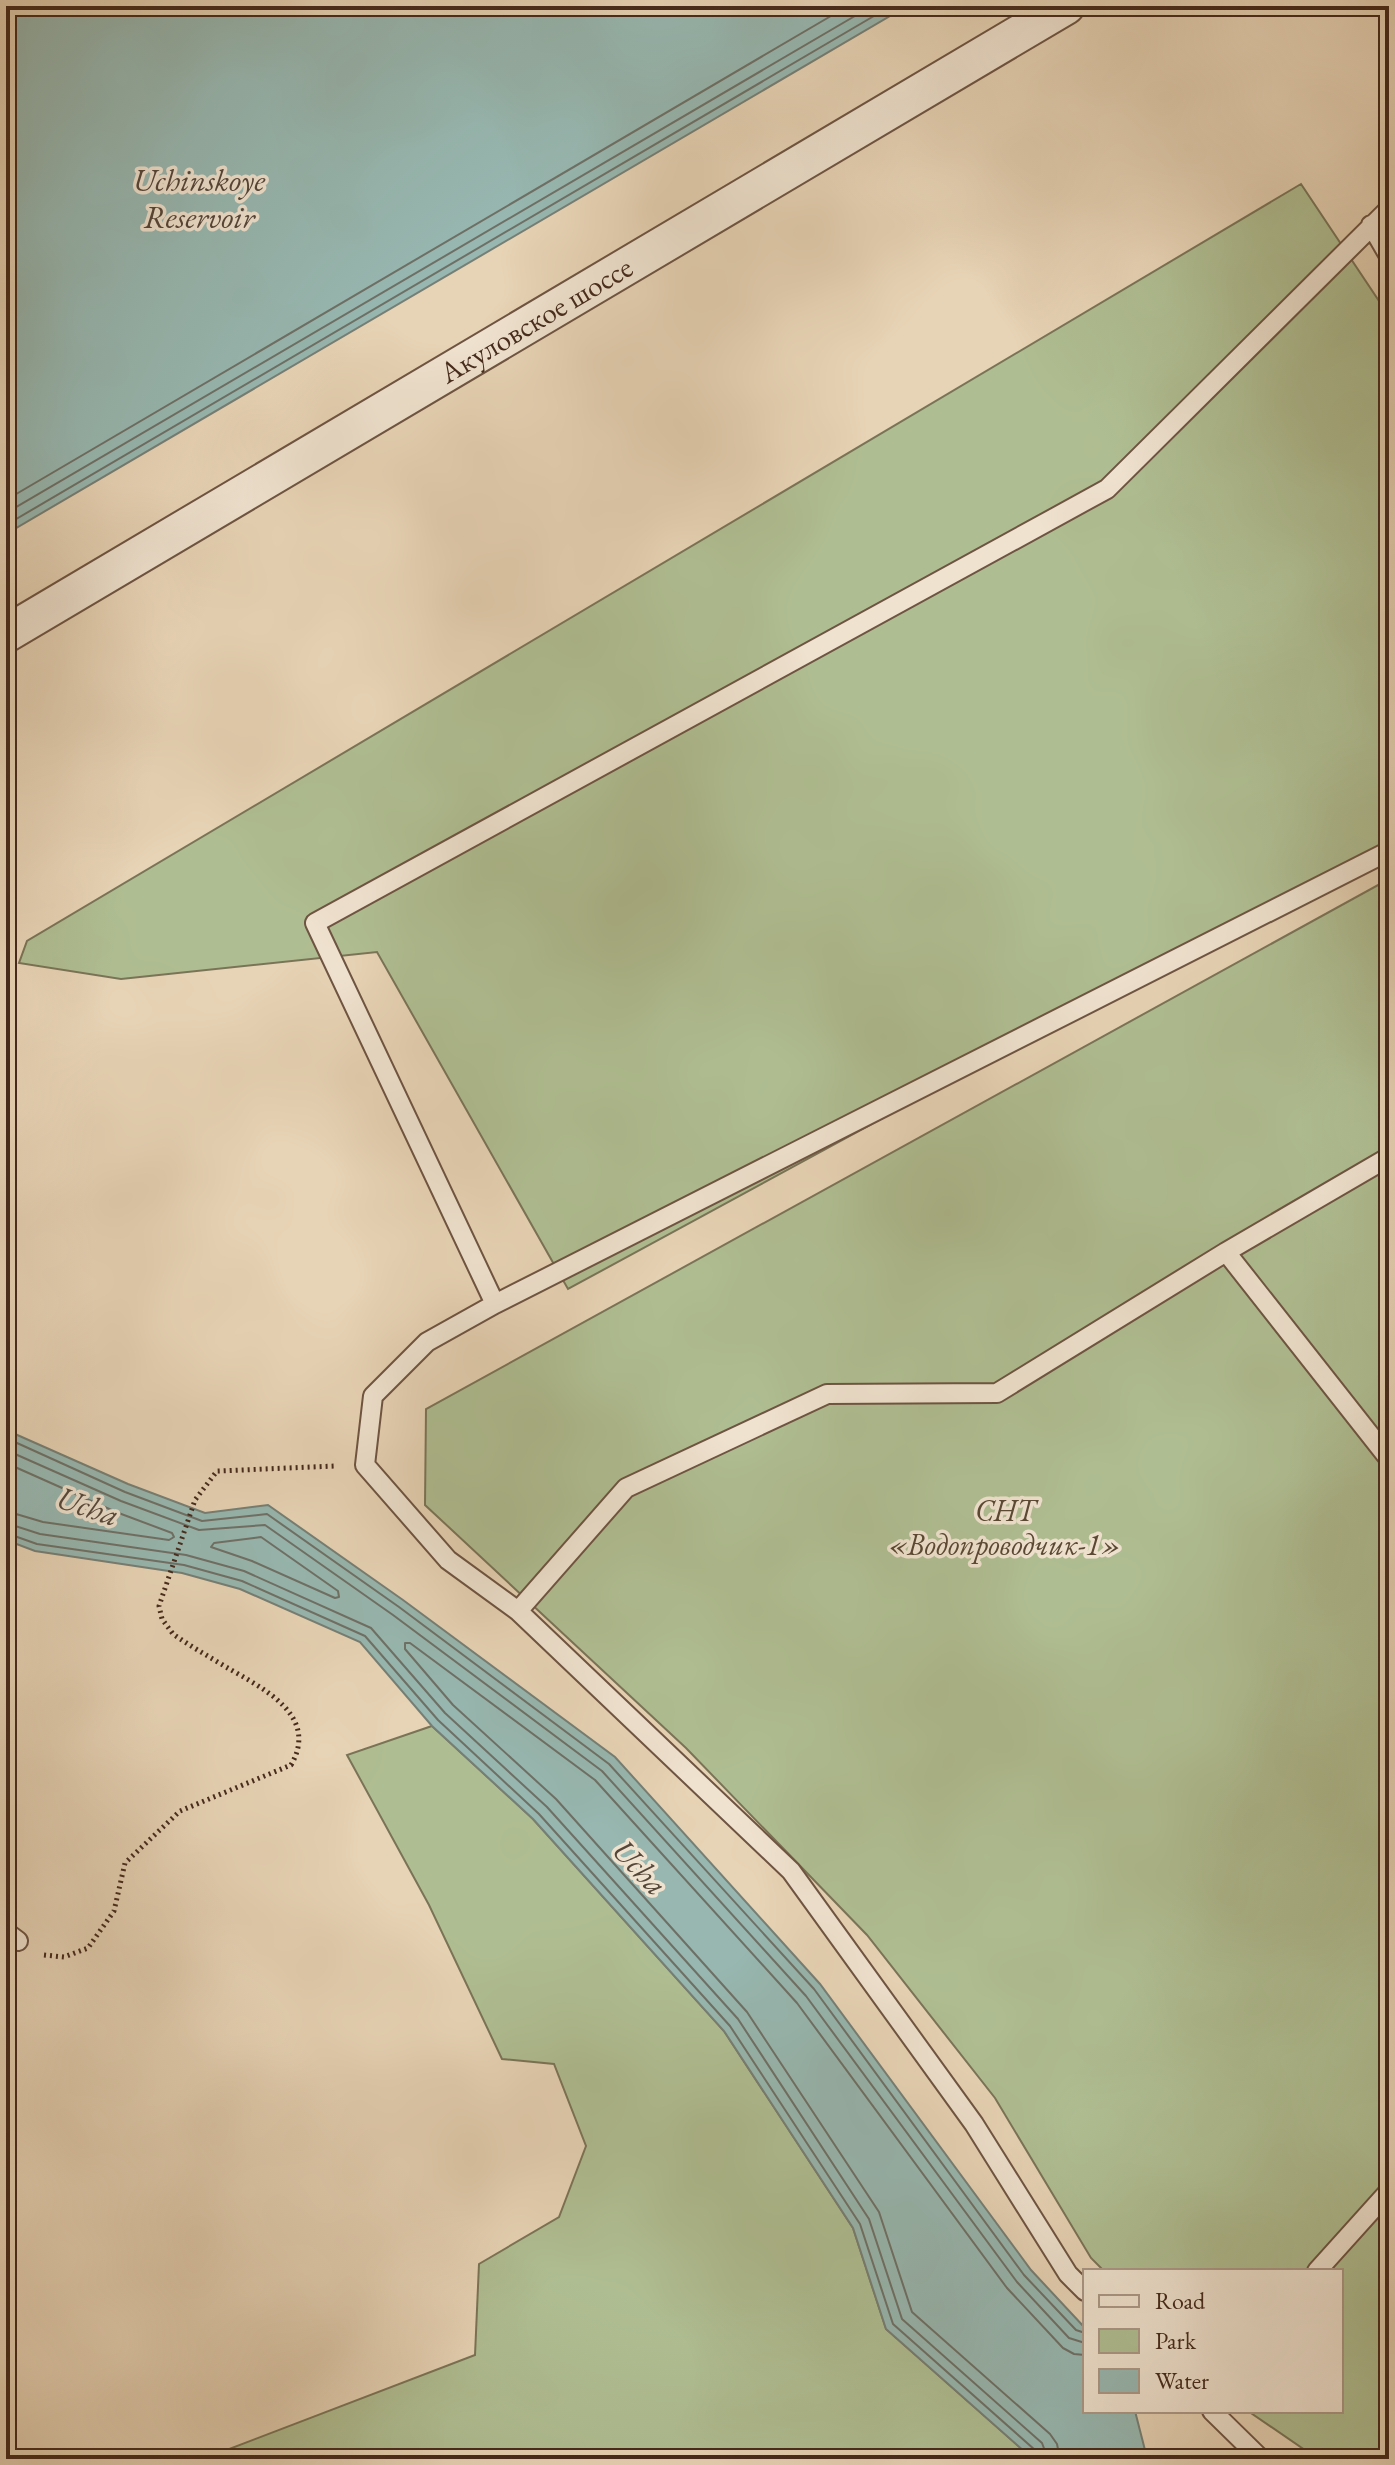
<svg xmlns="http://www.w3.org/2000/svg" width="1395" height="2465" viewBox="0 0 1395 2465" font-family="'EB Garamond',serif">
<rect width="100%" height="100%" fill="#e7d3b5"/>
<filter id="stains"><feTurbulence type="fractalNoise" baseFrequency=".0025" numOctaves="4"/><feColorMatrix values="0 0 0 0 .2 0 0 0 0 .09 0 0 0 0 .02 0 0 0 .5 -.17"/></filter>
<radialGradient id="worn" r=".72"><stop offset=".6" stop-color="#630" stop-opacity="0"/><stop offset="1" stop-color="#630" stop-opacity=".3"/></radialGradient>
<path fill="#afbe92" stroke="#7a7457" stroke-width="2" d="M1301,184l88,132v527l-821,446 -191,-337 -256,27 -102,-16 8,-22z
M1389,879v1580h-71l-70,-48h93v-140h-237l-13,-13 -96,-160 -128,-163 -181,-187 -261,-243 1,-96z
M432,1726l101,93 191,212 129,197 33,101 147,130h-830l272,-104 4,-91 80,-47 27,-71 -32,-82 -52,-5 -73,-154 -82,-150z"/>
<path fill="#97b7b0" stroke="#767f75" stroke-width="2" d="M6,6h901l-901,528z
M6,1430l122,54 77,29 63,-8 135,95 212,157 205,227 211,286 54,58v83h50l11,43 12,5h-125l-147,-130 -33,-101 -129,-197 -191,-212 -101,-93 -72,-84 -120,-53 -58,-16 -147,-22 -29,-11z"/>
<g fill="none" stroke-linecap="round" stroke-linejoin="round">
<path stroke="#6e7066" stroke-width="2" d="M6,500l842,-494
M6,513l866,-507
M6,525l885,-519
M6,1438l119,54 77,29 65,-7 132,93 210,157 205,225 210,286 52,55 9,3
M6,1450l115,51 78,29 66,-5 128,90 209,156 204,225 211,286 52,56 16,5
M6,1463l110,49 56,21 2,4 -5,3 -126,-18 -37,-11
M6,1523l34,11 146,21 58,16 127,57 74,85 102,94 191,212 131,200 33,100 140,124 6,16
M6,1533l31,11 147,21 58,16 123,55 73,84 101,94 191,212 130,198 33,100 142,126 3,9
M261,1537l77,54 1,6 -4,1 -83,-37 -41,-14 3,-4z
M1060,2459l-3,-15 -7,-10 -138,-122 -33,-100 -132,-200 -191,-213 -103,-94 -48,-56v-6h5l185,137 202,223 210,285 56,60 11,6 11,1"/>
<defs>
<path id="lane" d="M1371,225l18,31
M1226,1252l163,207
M495,1304l894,-453
M518,1611l108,-123 201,-94 170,-1 229,-141 163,-95
M6,1932l12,9
M1317,2271l72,-80
M1085,2291l-17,-17 -94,-150 -183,-253 -273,-260 -70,-51 -83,-95 8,-69 54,-54 68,-38 -180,-381 792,-434 282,-280
M1212,2411l49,48"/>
<g id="street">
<path id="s1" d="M6,634l1060,-628"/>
</g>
</defs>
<use href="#lane" stroke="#6e5442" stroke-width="22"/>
<use href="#street" stroke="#6e5442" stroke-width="40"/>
<path stroke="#452a1c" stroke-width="5" stroke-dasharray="2 4" stroke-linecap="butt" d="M44,1955l20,2 24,-9 26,-37 11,-48 55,-52 111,-46c29,-50 -29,-77 -65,-98 -18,-11 -36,-21 -53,-33l-11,-15 -3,-13 36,-106 22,-29 119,-5"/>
<use href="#lane" stroke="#efe2cf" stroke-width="18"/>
<use href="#street" stroke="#efe2cf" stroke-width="36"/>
</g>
<g text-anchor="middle" stroke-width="7" stroke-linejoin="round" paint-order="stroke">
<g font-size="30" fill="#452a1c" stroke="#efe2cf">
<text dy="10" stroke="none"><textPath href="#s1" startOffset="616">Акуловское шоссе</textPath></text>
</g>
<g font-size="30" font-style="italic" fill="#5a4834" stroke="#efe2cf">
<text x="1005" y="1521">СНТ<tspan x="1005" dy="34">«Водопроводчик-1»</tspan></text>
</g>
<g font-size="32" font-style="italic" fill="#55463a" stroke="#efe2cf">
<text x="199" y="191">Uchinskoye<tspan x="199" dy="37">Reservoir</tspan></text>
<text transform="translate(88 1506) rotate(19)" y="11">Ucha</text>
<text transform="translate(640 1867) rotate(47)" y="11">Ucha</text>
</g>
</g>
<rect width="1395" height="2465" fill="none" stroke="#e7d3b5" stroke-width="32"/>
<rect x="8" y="8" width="1379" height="2449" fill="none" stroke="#452a1c" stroke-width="4"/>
<rect x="16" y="16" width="1363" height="2433" fill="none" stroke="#452a1c" stroke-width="2"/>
<rect x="1083" y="2269" width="260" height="144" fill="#efe2cf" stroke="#ab9887" stroke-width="2"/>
<rect x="1099" y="2295" width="40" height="12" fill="#efe2cf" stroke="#ab9887" stroke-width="2"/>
<text x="1155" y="2309" font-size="24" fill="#452a1c">Road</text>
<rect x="1099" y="2329" width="40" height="24" fill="#afbe92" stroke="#ab9887" stroke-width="2"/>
<text x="1155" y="2349" font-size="24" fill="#452a1c">Park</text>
<rect x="1099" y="2369" width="40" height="24" fill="#97b7b0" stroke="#ab9887" stroke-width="2"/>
<text x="1155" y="2389" font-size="24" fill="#452a1c">Water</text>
<rect width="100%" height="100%" filter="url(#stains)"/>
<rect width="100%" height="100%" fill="url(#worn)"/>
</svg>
